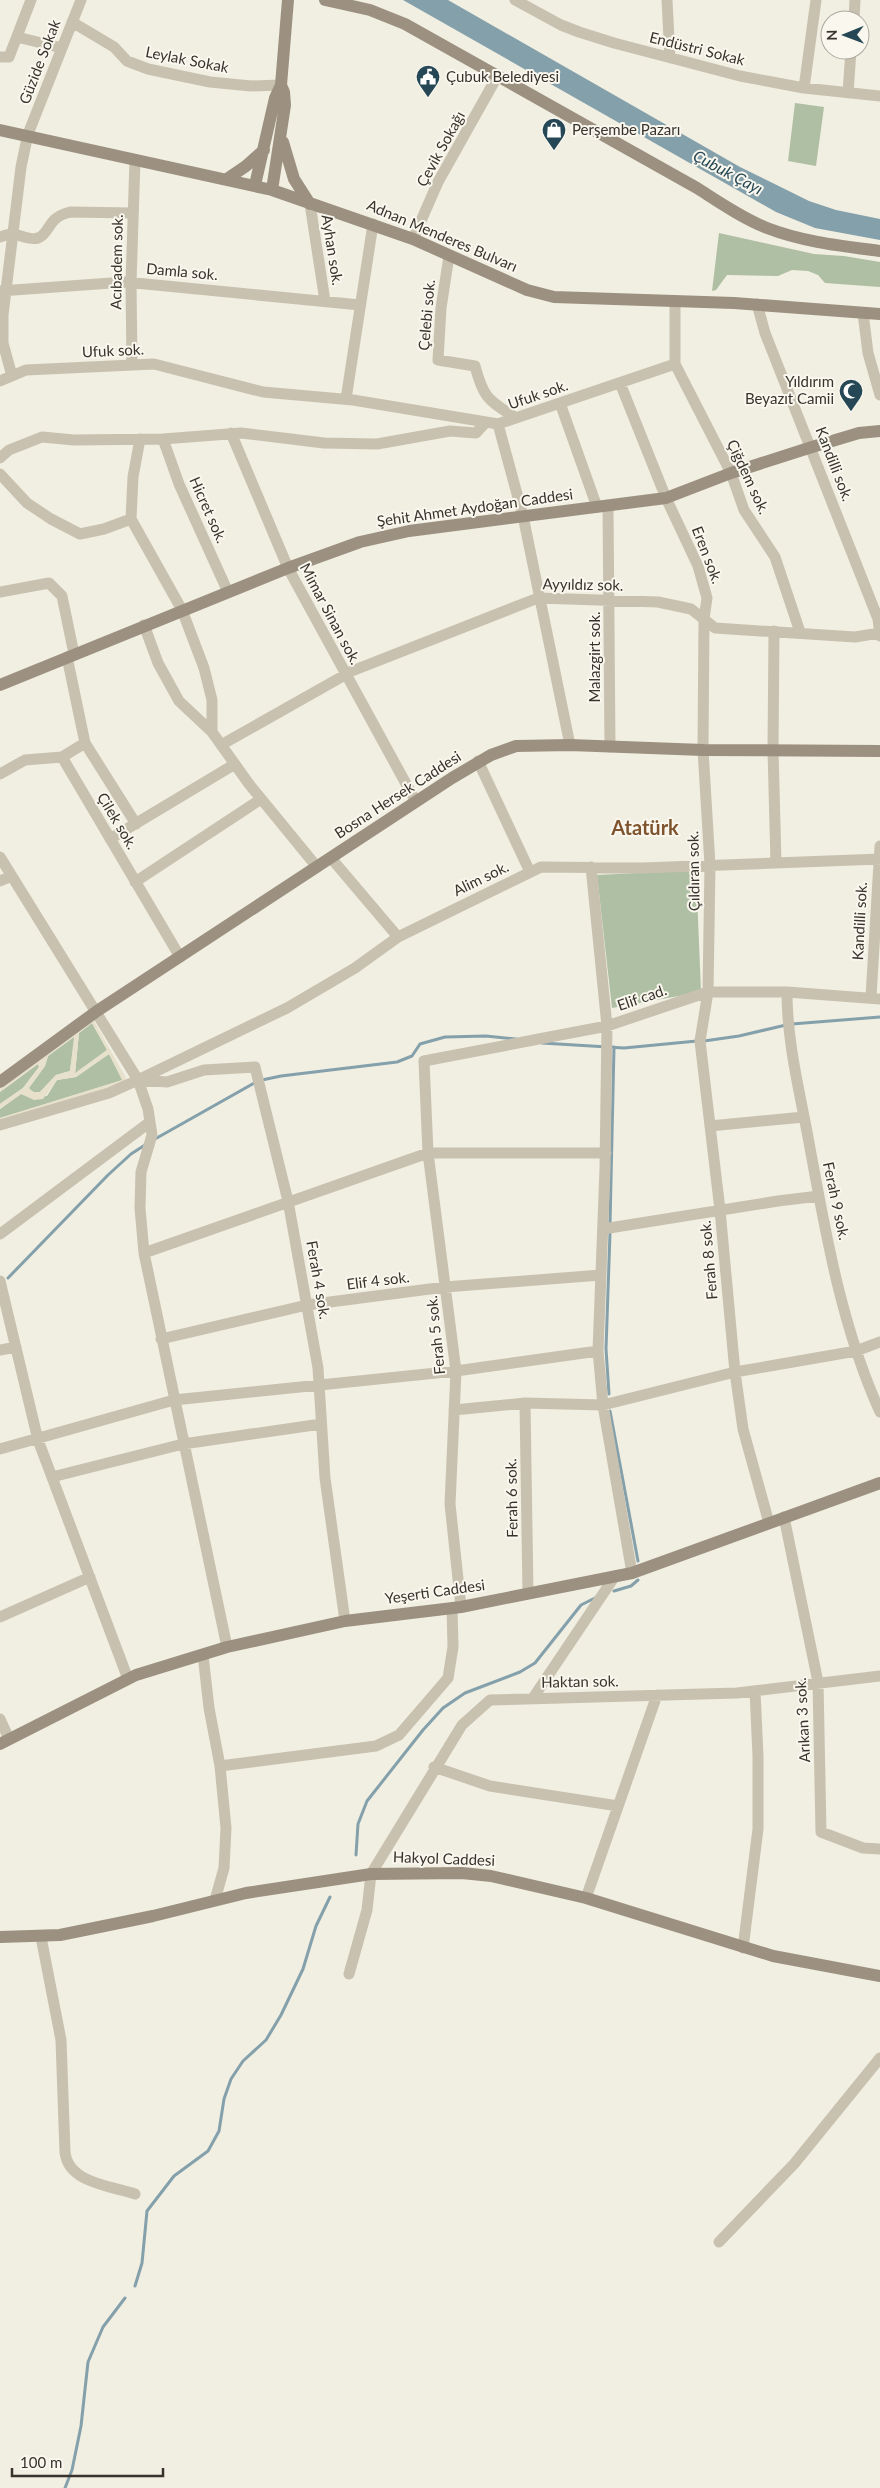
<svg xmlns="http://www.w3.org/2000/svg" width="880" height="2488" viewBox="0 0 880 2488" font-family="Lato,sans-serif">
<rect width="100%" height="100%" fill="#f1eee2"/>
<path fill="#afbfa3" d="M795,103l29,4 -8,59 -28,-5z
M719,233l95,21 30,2 36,6v25l-55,-4 -7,-8 -10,-4 -16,-1 -14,6 -51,-1 -11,15 -4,1z
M696,870l5,122 -89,16 -15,-133z
M92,1023l15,27 -32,24 4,-41z
M75,1036l-5,35 -14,4 -18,19 -10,-5 17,-23 3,-10z
M109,1054l14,26 -123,38v-9l21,-15 26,2 10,-16 19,-3z
M38,1064l1,3 -16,21 -23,16v-12z"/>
<path fill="#e7e1cb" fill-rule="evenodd" d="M91,1020l3,1 32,57 -3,6 -123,37v-3l122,-38 -13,-26 -33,23 -19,3 -14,19 -9,1 -13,-6 -21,15v-5l23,-16 16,-21 -1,-3 -38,28v-3zM92,1023l15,27 -32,23 4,-40zM74,1037l-4,34 -14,4 -16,17h-7l-4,-4 16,-22 3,-10z"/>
<path fill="#84a0ab" d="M403,0h45l292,167 69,34 27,9 44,9v21l-65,-12 -39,-16z"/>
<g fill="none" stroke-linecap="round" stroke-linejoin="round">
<path stroke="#84a0ab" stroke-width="3" d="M792,1024l88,-7
M704,1041l35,-5 47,-11
M542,1043l82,5 73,-7
M262,1080l19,-4 116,-14 15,-6 8,-12 25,-7 41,-1 30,3
M155,1139l101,-57
M610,1224l4,-177
M8,1278l100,-103 23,-21 14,-9
M609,1394l-3,-45 4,-116
M610,1411l28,150
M614,1591l17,-5 7,-6
M356,1855l2,-31 9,-23 56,-71 20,-22 22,-15 55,-21 15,-9 46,-58 14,-7
M135,2286l7,-23 5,-52 27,-35 34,-25 11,-20 5,-32 7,-20 12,-18 23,-21 15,-25 22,-46 13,-43 14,-29
M65,2488l7,-18 9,-44 7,-64 15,-35 22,-29"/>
<path stroke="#c8c1af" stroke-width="11" d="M515,0l46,25 18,7 35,11 126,33 64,12 76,8
M667,0l3,58
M854,20l1,-20
M72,22l42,25 13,14 21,8 62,13 41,4 30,-1
M17,37l45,11
M0,57h9l22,-57
M804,88l12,-88
M848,93l3,-43
M310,204l15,97
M0,237c3,-1 8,-3 11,-3 9,0 19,7 27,4 13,-5 8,-20 32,-26l63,1
M413,239l25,-57 60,-107
M449,256l-8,52 -3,52 37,6c9,34 14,34 41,52
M0,291l125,-9 235,23
M757,304l8,29 113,286 2,17
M863,313l5,40 12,42
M675,364l56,109 13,37 31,47 25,75
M132,365l-1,-82 4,-123
M12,376l-9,-33v-28l18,-148 7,-33 53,-134
M0,381l26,-11 128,-6 109,28 90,8 145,24 177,-60v-62
M620,383l46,115 32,68 9,32 -3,21 -1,131 7,115 -2,127 -8,49 20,169 15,162 8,57 26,94
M346,399l27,-175
M560,403l37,104
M498,424l25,92 47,229
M231,433l57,135 128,234
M140,439l-7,38 -2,42 51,91 22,58 8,32v32
M163,439l16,45 49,108
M0,458l9,-8 33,-13 32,3 89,-1 78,-6 83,10 53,1 73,-13 26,2 10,-11
M0,474l27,29 24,16 29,15 24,-5 27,-10
M608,506l2,241
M0,592l49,-9 13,13 12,58
M144,625l14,38 21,38 33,31 37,52 68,83
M774,631l-1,119 3,113
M67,657l18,86
M221,745l131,-74 186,-73 120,4 33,7 24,19 140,9 25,-4
M62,757l23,-14 51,81
M478,761l52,111
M0,774l25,-14 37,-3 118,200
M110,839l125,-75
M0,857l138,223 10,29 4,26 -11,37 -1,36 4,45 83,394
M331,858l67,79
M591,867l16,159 -2,143 -7,182 5,54 29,168
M0,881l12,-5
M135,882l126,-83
M787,992c0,49 12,97 21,145 17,93 33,189 72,275
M871,997l9,-151
M139,1080l28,2 37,-12 51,-3 33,134 30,167 7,110 20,143
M0,1125l109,-32 29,-13 149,-72 68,-40 43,-31 143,-70 101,1 238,-9
M710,1126l94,-9
M603,1229l175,-28 41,-5
M0,1234l150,-112
M144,1253l284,-100h178
M0,1281l38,159 90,239
M161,1339l146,-34 138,-18 156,-12
M0,1350l16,-3
M525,1403l3,190
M454,1410l71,-7 78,2 132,-33 121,-21 24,-9
M0,1449l174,-49 282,-29 142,-20
M52,1477l131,-33 138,-20
M784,1517l34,165 3,150 42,16 17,1
M461,1607l-11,-103 6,-133 -28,-218 -4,-92 183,-35 101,-34h79l93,7
M0,1617l90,-40
M203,1655l6,53 11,58 6,62 -2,40 -9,32
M533,1698l82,-122
M0,1719l9,20
M220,1766l156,-20 23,-11 49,-57 5,-31 -1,-39
M434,1767l56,19 128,20
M586,1898l71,-203
M41,1937l20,103 4,112c3,31 46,34 70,42
M743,1948l15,-119v-73l-3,-65
M349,1974l18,-64 4,-36 91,-149 28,-25 247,-7 143,-17
M719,2242l75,-78 86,-106"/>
<path stroke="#9c9180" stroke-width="12" d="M325,0l45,10 35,14 292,164c22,14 45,30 70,40 36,14 75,18 113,23
M281,85l7,-85
M0,130l272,60 141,49 114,51 27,7 180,6 146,11
M283,142l11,37 16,25
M227,179l19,-13 18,-16
M255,185l20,-87 6,-13
M272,190l13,-85 -1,-13 -3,-7
M0,685l288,-117 72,-26 49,-11 257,-33 65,-25 81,-26 47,-14 21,-2
M0,1082l97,-71 355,-233 39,-23 25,-9 54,-1 133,5 177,1
M0,1744l136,-69 91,-28 118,-26 116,-14 171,-34 248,-90
M0,1937l60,-2 93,-19 93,-23 125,-19 91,-1 29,3 95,22 187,58 107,20"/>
</g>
<defs>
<symbol id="civic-pin" viewBox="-11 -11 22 30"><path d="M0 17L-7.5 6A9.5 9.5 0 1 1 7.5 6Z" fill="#264755" stroke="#f9f7ee"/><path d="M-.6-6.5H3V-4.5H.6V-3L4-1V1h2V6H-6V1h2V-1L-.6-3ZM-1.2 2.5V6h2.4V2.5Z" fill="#fff"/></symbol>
<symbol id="shop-pin" viewBox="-11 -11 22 30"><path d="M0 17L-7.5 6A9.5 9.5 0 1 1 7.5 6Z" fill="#264755" stroke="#f9f7ee"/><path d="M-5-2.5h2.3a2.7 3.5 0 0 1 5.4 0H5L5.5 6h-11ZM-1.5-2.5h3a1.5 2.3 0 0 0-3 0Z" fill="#fff"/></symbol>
<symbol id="mosque-pin" viewBox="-11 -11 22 30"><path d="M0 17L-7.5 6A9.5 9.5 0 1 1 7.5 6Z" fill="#264755" stroke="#f9f7ee"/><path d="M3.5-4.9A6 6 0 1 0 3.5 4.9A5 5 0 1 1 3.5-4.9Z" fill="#fff"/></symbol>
</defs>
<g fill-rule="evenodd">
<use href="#civic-pin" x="414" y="63" width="28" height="38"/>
<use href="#shop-pin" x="540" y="116" width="28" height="38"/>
<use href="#mosque-pin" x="837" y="377" width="28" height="38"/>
</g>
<g text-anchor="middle" stroke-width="4" stroke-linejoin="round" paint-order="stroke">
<g font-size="15" fill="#38332c" stroke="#f9f7ee">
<text transform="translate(697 49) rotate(14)" y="5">Endüstri Sokak</text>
<text transform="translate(187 60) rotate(11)" y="5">Leylak Sokak</text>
<text transform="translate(40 62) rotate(-69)" y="5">Güzide Sokak</text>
<text transform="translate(441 149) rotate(-61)" y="5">Çevik Sokağı</text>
<text transform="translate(442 236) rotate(23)" y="5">Adnan Menderes Bulvarı</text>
<text transform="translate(332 250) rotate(81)" y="5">Ayhan sok.</text>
<text transform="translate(117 262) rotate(-89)" y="5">Acıbadem sok.</text>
<text transform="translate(182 272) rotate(5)" y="5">Damla sok.</text>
<text transform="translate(427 315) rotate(-85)" y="5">Çelebi sok.</text>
<text transform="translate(113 351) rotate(-3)" y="5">Ufuk sok.</text>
<text transform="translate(538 395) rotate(-19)" y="5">Ufuk sok.</text>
<text transform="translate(834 464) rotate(69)" y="5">Kandilli sok.</text>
<text transform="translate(748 477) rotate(65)" y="5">Çiğdem sok.</text>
<text transform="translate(475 508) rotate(-8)" y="5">Şehit Ahmet Aydoğan Caddesi</text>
<text transform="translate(208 510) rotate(66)" y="5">Hicret sok.</text>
<text transform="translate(707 555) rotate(69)" y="5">Eren sok.</text>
<text transform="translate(583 585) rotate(1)" y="5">Ayyıldız sok.</text>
<text transform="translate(330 614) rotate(62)" y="5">Mimar Sinan sok.</text>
<text transform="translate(595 657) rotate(-90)" y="5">Malazgirt sok.</text>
<text transform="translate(398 795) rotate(-33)" y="5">Bosna Hersek Caddesi</text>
<text transform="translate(117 821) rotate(59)" y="5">Çilek sok.</text>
<text transform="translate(694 871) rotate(-91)" y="5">Çıldıran sok.</text>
<text transform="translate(481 879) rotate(-26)" y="5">Alim sok.</text>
<text transform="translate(860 921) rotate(-87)" y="5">Kandilli sok.</text>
<text transform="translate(642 998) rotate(-19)" y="5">Elif cad.</text>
<text transform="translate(836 1201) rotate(78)" y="5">Ferah 9 sok.</text>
<text transform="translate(709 1260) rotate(-95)" y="5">Ferah 8 sok.</text>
<text transform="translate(318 1280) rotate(80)" y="5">Ferah 4 sok.</text>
<text transform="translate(378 1281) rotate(-7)" y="5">Elif 4 sok.</text>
<text transform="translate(436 1335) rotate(-96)" y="5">Ferah 5 sok.</text>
<text transform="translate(512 1498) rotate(-91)" y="5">Ferah 6 sok.</text>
<text transform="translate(435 1592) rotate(-8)" y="5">Yeşerti Caddesi</text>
<text transform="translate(580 1682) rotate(-1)" y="5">Haktan sok.</text>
<text transform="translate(803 1720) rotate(-93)" y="5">Arıkan 3 sok.</text>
<text transform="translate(444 1859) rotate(2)" y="5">Hakyol Caddesi</text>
</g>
<g font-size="15" fill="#38332c" stroke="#f9f7ee" text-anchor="start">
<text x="446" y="82">Çubuk Belediyesi</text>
<text x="572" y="135">Perşembe Pazarı</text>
<text x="834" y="387" text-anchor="end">Yıldırım<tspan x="834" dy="17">Beyazıt Camii</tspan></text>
</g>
<g font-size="16" font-style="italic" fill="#264755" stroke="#f9f7ee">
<text transform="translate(728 172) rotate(28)" y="6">Çubuk Çayı</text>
</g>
<g font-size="20" font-weight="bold" fill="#7e542e" stroke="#f9f7ee">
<text x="645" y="835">Atatürk</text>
</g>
</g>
<g transform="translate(845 35) rotate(269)"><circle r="24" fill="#f9f7ee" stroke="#aca9a0"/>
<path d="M0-4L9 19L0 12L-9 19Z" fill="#264755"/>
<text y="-8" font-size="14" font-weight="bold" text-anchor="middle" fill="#38332c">N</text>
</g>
<path d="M12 2468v8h151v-8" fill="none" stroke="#38332c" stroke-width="2.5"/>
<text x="20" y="2468" font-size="15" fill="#38332c" stroke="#f9f7ee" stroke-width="4" paint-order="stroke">100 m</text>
</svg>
